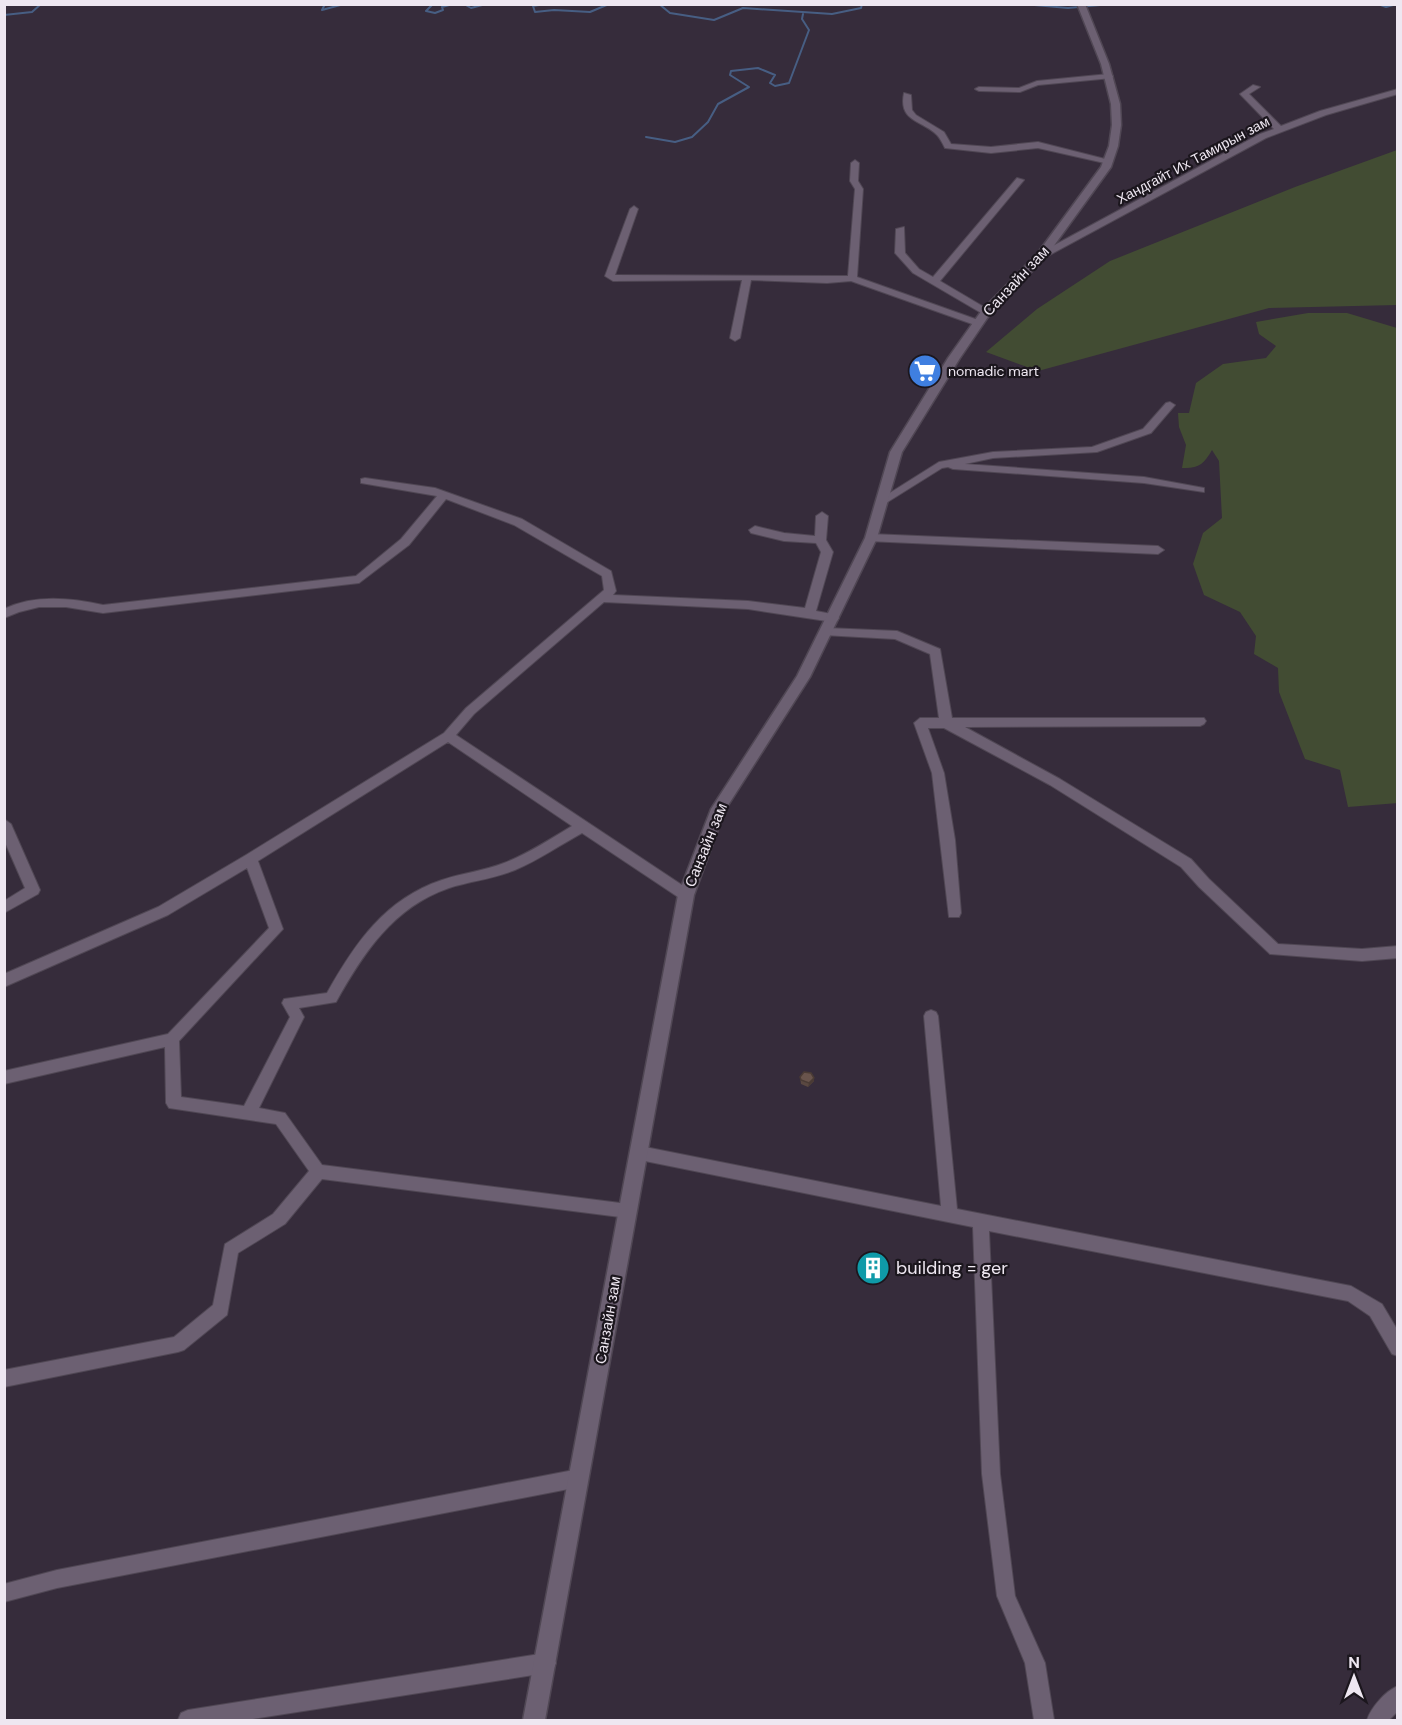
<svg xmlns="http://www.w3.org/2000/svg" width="1402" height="1725" viewBox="0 0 1402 1725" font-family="'DM Sans',sans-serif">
<rect width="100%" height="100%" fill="#362c3b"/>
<path fill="#424c33" d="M1397,150v155l-128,3 -231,63 -52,-19 51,-43 73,-48 185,-74z
M1308,313h39l50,15 1,475 -50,4 -8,-37 -35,-11 -26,-67 -1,-24 -24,-14 2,-18 -16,-24 -36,-17 -11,-31 10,-31 19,-15 -3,-57 -7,-11c-8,14 -14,19 -30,18l4,-23 -7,-18 -1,-14h11l7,-30 27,-19 43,-6 10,-12 -17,-12 -3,-12z"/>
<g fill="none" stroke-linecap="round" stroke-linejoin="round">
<path stroke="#475e83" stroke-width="2" d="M68,4h5
M325,4l-3,6 22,-6
M433,4l-7,7 9,2 8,-3 -1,-3 11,-3
M464,4l7,4 15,-4
M545,4l-12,2 2,6 19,-2 36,2 19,-8
M659,4l11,9 44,7 29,-12 89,6 29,-6 1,-4
M1023,4l45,4 43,-4
M1378,4l8,3 11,-3
M4,15l28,-3 9,-8
M646,137l29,5 17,-5 16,-15 10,-18 31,-17 -19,-12 1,-4 27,-3 17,7 -5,8 5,3 14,-3 20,-53 -7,-11 1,-5"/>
<defs>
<path id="minor" d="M1109,74l4,2 -1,2 -74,7 -18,7 -41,-1 -4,-2 4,-2 40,1 18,-7z
M1253,85l7,2 -11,7 32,32 39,-15 78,-22v5l-72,21 -60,23 -222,120h-6v-4l222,-120 14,-5 -34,-35z
M904,93l7,2 1,15 4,5 28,17 7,12 40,3 47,-5 75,19 -4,3 -71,-16 -47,5 -46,-5c-2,-4 -5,-10 -8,-13 -15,-15 -39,-13 -33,-42z
M855,160l4,3 -1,18 5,8 -6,88 124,44v4h-6l-124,-44 -24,2 -76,-3 -11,58 -5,3 -5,-3 12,-58 -129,1 -8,-5 25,-67 4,-3 4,3 -23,66 233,1 7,-87 -5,-8 1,-18z
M1017,178l7,2 -84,101 49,29v4h-6l-70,-41 -18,-20 1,-24 8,-2 1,26 14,16 14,8z
M1170,402l5,3 -24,28 -54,19 -104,6 -28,6 179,13 60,11v4l-60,-9 -191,-14 -5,-2 -6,1 -56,35h-8l-1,-2 62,-39 54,-10 99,-5 51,-18 23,-26z
M365,478l70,10 87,31 89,52 5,20 -3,4 135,6 57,7 16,-56 -5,-9 -32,-2 -33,-8 -2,-3 6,-4 29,7 31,3 1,-20 6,-4 6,4 -2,24 7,12 -17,59 21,4 2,3 -2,3 -4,1 -85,-13 -144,-7 -130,112 -18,21 235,156 2,4 -2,4h-10l-99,-66c-22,12 -43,27 -67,37 -22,9 -45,11 -66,18 -56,19 -86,66 -113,114l-37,6 5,9 -45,91 26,5 37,52 306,39 6,2 2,5 -2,5 -6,2 -306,-39 -37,45 -47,29 -11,62 -43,35 -6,2 -174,35v-17l170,-33 39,-32 12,-61 48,-30 36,-43 -33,-47 -107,-16 -3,-5 -1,-56 -161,37v-13l164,-37 101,-106 -22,-60 -79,47 -164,72v-13l154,-67 88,-52 198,-122 22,-25 138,-118 -2,-14 -88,-51 -68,-26 -37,46 -50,38 -256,30 -37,-6h-27l-20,5 -15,6v-9c31,-15 67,-11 99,-4l253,-29 45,-37 36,-43 -76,-13v-4zM448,742l124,84c-22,13 -44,28 -68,37 -20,8 -42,10 -62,17 -57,19 -87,63 -115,113l-43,6 -2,4 8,14 -46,89 -63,-9 -2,-56 104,-112 -25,-68z
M871,534l287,12 6,4 -6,4 -291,-13v-6z
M827,628l70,3 43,18 12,69h252l2,3 -2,3 -4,2 -235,1 95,52 131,80 18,20 69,65 84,5 36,-3v12l-36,3 -92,-7 -71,-67 -18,-20 -131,-82 -106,-57h-16l16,45 11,67 6,73 -2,4h-10l-17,-144 -18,-50 6,-5h19l-9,-64 -35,-15 -72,-4 -2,-3z
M4,819l7,5 29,66 -2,4 -34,19v-12l21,-13 -21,-48z
M931,1010l5,2 2,4 19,193 394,77 31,18 16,27v25l-6,-2 -22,-38 -22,-15 -359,-70 11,243 15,122 30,67 9,57h-20l-9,-57 -28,-67 -15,-122 -9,-247 -333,-67 -5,-2 -3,-5 3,-5 5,-2 301,60 -17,-190 2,-4z
M579,1469l6,3 3,6 -3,6 -6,3 -522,101 -53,14v-18l53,-14z
M546,1653l7,3 3,7 -3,7 -7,3 -300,47h-68l3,-7 7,-3z
M1398,1686v25l-9,9h-22c4,-12 18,-29 31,-34z"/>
<path id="secondary" d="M1077,4h8l24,60 11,40 1,21 -3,21 -7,21 -66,91 -55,56 -30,44 -58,94 -25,86 -67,139 -85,133 -31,85 -149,825h-22l155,-825 33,-86 86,-133 68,-138 25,-86 58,-94 34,-48 55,-56 64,-87 8,-21 3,-21 -1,-21 -10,-40z"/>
</defs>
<use href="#minor" stroke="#504754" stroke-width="2"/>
<use href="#secondary" stroke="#504754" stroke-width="3"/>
<use href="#minor" fill="#6c6072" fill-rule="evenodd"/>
<use href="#secondary" fill="#6c6072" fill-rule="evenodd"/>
</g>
<path fill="#5a4841" d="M800,1077l14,1v3l-6,6 -7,-3z
M866,1263l15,1 -3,10 -4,2 -8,-5z"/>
<path fill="#4a3b35" d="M814,1078v3l-6,6 1,-4z"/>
<path fill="#69544c" stroke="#4a3b35" stroke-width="1.5" d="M804,1072l7,1 3,5 -5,5 -8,-3 -1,-3z
M871,1259l7,1 3,4 -2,7 -4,2 -8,-5 -1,-5z"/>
<defs>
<symbol id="supermarket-disc" viewBox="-11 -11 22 22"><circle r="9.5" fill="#3f7fe0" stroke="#1b161d"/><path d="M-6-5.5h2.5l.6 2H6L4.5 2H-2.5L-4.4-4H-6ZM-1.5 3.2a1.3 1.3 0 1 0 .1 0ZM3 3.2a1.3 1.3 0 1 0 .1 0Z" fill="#fff"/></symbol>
<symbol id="building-disc" viewBox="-11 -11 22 22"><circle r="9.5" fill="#0f9aa8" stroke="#1b161d"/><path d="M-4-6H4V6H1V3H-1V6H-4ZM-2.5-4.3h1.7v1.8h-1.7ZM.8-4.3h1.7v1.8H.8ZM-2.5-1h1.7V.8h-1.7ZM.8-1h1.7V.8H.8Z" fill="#fff"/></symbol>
</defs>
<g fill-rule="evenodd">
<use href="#supermarket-disc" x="906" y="352" width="38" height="38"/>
<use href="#building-disc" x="854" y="1249" width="38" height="38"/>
</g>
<g text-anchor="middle" stroke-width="4.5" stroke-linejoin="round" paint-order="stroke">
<g font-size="14" fill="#eee7f1" stroke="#1b161d">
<text transform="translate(1193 160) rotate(-28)" y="5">Хандгайт Их Тамирын зам</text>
</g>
<g font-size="14" fill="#eee7f1" stroke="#1b161d" text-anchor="start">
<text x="948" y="376">nomadic mart</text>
</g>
<g font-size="15" fill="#eee7f1" stroke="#1b161d">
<text transform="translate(1016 281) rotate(-47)" y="5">Санзайн зам</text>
<text transform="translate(706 845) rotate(-68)" y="5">Санзайн зам</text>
<text transform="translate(608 1320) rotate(-80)" y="5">Санзайн зам</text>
</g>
<g font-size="18" fill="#eee7f1" stroke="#1b161d" text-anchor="start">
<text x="896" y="1274">building = ger</text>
</g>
</g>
<rect width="1402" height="1725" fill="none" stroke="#eee7f1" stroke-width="12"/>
<g transform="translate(1354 1677)" stroke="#1b161d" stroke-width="4.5" paint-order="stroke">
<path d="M0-4.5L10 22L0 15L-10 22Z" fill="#eee7f1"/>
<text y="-9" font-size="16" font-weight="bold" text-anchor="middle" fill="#eee7f1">N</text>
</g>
</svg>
